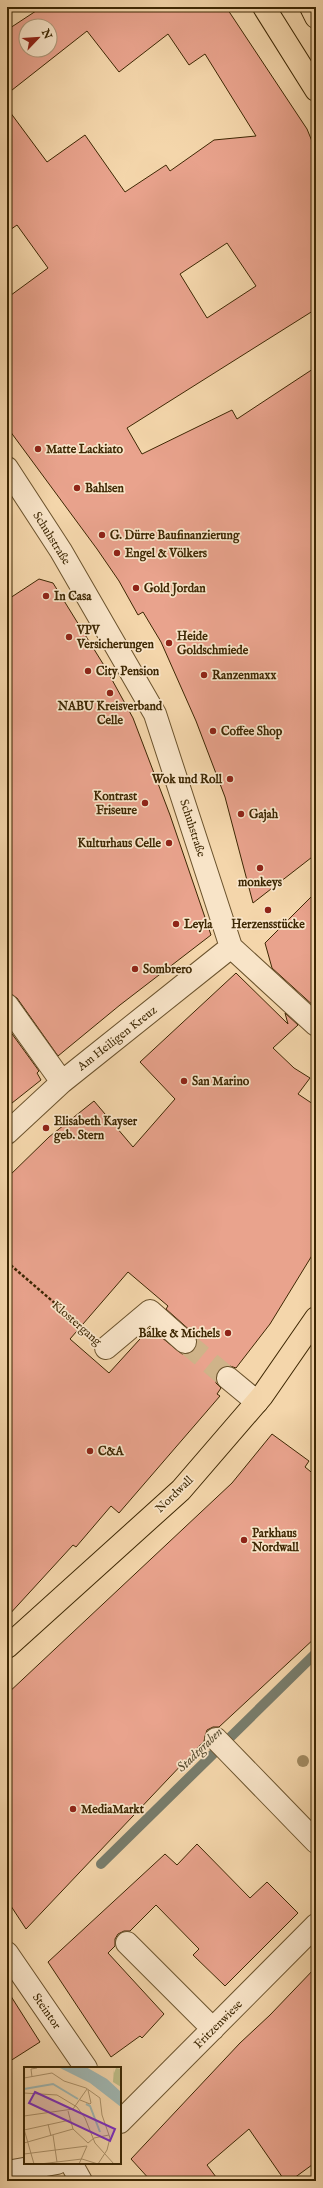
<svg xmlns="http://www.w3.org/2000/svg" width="323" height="2188" viewBox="0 0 323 2188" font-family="'IM FELL English',serif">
<rect width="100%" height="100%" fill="#f4d6ab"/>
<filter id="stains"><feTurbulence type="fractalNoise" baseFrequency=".005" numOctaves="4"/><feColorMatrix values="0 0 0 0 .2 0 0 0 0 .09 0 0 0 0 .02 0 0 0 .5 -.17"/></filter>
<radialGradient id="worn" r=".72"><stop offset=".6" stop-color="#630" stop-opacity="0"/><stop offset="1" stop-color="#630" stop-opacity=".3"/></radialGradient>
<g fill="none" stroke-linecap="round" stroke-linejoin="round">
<path stroke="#787d6d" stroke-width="10" d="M101,1864l215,-211"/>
</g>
<path fill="#e9a38d" stroke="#3d2703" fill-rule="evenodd" d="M42,7h184l81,122 9,22v158l-189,119 15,26 90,-44 5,9 79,-52v487l-63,49 -28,-106 -29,-76 -35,-79 -18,-30 -5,3 -19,-34 -22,-32 -90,-122v-129l41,-30 -31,-43 -10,7v-124l40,54 38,-27 40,57 41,-27 4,6 44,-31 42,-4 -51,-82 -16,11 -21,-31 -49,38 -32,-41 -80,63v-64zM26,26h24v24h-24zM227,243l29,43 -49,32 -27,-44z
M39,579l14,4 52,84 28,51 37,97 41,120 -91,70 -62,51 -41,-58 -10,-5v-393z
M316,892v116l-44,-40 -7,-25z
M236,973l52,51 -3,-11 13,12 -25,23 21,20 16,10 -12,16 18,12v143l-46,75 -34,44 -6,-2h-6l-6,4 -2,6v7l5,5 -4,6 3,2 -101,117 -8,-7 -35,41 -3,-2 -66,72v-439l42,-41 45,-36 39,46 42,-48 -35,-37zM128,1272l40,34 -2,3 27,24 4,5v6l-2,6 -6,4h-7l-32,-26 -41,45 -39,-34z
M7,1027l32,44 -2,2 4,7 -34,27z
M272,1434l37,27 -4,6 11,9v161l-97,90h-6l-6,3 -3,11 -178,188 -19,-29v-206l225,-211z
M197,1844l53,54 17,-16 31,31 -73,73 -32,-31 6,-6 -43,-44 -26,26h-6l-6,3 -3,5v7l-7,7 56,61 -22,24 -2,-2 -29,21 -63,-95 117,-108 12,11z
M316,1967v195l-26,19h-5l-36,-52 -42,36 12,16h-68l-20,-22 109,-116 30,-28z
M7,1990l33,52 -33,21z"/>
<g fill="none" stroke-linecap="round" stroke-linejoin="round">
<path stroke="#cfb389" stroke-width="22" stroke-dasharray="22 11" stroke-linecap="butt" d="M185,1342l43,36"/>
<defs>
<path id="minor" d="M7,468l54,83 94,163 76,233 85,78
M7,1005l55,77
M7,1133l55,-51 169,-135
M106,1348l44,-37 35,31
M228,1378l29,24
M216,1739l100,103
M127,1943l86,86
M7,1953l79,115
M120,2122l196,-197
M71,2163l10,18
M7,2172l50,-9"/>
<path id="major" d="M264,7l52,83
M311,7l5,10
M7,1647l174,-157 81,-94 54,-78"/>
</defs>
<use href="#minor" stroke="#6b532d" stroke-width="24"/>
<use href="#major" stroke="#3d2703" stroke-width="24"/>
<path stroke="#3d2703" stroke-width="2.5" stroke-dasharray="3 2" stroke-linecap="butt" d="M7,1262l79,68"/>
<use href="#minor" stroke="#f8e4c8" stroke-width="22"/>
<use href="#major" stroke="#f4d6ab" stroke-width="22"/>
</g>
<circle fill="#a18a61" cx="303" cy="1761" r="6"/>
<g fill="#8f2418" stroke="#f8e4c8" stroke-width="1.5">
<circle cx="38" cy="449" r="4"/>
<circle cx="77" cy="488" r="4"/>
<circle cx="102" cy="535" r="4"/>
<circle cx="117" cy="553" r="4"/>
<circle cx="136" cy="588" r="4"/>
<circle cx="46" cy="596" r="4"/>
<circle cx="69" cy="637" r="4"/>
<circle cx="169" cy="643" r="4"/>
<circle cx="88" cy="671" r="4"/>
<circle cx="204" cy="675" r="4"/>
<circle cx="110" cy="693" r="4"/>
<circle cx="213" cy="731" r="4"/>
<circle cx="230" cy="779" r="4"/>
<circle cx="145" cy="803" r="4"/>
<circle cx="241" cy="814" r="4"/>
<circle cx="169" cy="843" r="4"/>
<circle cx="260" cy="868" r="4"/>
<circle cx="268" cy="910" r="4"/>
<circle cx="176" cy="924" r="4"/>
<circle cx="135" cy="969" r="4"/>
<circle cx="184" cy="1081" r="4"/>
<circle cx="46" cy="1128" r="4"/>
<circle cx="228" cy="1333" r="4"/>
<circle cx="90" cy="1451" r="4"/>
<circle cx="244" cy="1540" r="4"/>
<circle cx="73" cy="1809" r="4"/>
</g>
<g text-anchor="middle" stroke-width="3.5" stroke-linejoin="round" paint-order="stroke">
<g font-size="12" font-weight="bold" fill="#3d2703" stroke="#f8e4c8" text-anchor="start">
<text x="46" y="453">Matte Lackiato</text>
<text x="85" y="492">Bahlsen</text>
<text x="110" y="539">G. Dürre Baufinanzierung</text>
<text x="125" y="557">Engel &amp; Völkers</text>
<text x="144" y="592">Gold Jordan</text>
<text x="54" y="600">In Casa</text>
<text x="77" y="634">VPV<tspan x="77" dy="14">Versicherungen</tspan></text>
<text x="177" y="640">Heide<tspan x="177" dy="14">Goldschmiede</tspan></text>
<text x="96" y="675">City Pension</text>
<text x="212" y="679">Ranzenmaxx</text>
<text x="110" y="710" text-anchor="middle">NABU Kreisverband<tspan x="110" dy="14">Celle</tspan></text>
<text x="221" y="735">Coffee Shop</text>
<text x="222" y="783" text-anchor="end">Wok und Roll</text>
<text x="137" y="800" text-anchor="end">Kontrast<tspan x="137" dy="14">Friseure</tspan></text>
<text x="249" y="818">Gajah</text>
<text x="161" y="847" text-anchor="end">Kulturhaus Celle</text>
<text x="260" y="886" text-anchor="middle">monkeys</text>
<text x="184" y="928">Leyla</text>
<text x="268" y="928" text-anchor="middle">Herzensstücke</text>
<text x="143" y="973">Sombrero</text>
<text x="192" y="1085">San Marino</text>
<text x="54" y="1125">Elisabeth Kayser<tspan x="54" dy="14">geb. Stern</tspan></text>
<text x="220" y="1337" text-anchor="end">Balke &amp; Michels</text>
<text x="98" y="1455">C&amp;A</text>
<text x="252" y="1537">Parkhaus<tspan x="252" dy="14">Nordwall</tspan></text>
<text x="81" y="1813">MediaMarkt</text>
</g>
<g font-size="12" fill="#3d2703" stroke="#f8e4c8">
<text transform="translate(52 538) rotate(58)" y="4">Schuhstraße</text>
<text transform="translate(193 828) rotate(72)" y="4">Schuhstraße</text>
<text transform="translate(117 1038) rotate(-38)" y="4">Am Heiligen Kreuz</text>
<text transform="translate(77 1323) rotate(41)" y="4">Klostergang</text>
<text transform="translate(174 1494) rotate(-44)" y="4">Nordwall</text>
<text transform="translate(47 2011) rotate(55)" y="4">Steintor</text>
<text transform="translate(218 2024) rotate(-45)" y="4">Fritzenwiese</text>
</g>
<g font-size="13" font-style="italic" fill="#564b2f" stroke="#f8e4c8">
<text transform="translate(199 1749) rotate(-44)" y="5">Stadtgraben</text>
</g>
</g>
<g transform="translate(24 2067)">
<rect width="97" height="97" fill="#f4d6ab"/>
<path d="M90,1v5l2,-5 5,1v18l-8,-5z" fill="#bebd87"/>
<path d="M34,0h28l21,12 14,13v15l-31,-24z" fill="#9fb7b3"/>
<path fill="none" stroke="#9fb7b3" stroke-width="2" d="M0,22l29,-5 25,15M62,37l4,2 10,26"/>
<path fill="none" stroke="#ab9068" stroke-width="1" d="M8,10l-1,-8 6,-1M0,11l28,-5 12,8 22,7 14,10 2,17 8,23 -3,12 -9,14M0,26l33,2 20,12 8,11 10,25 19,21M56,33l10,4 1,-1 -3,-13M44,44l5,18 15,14M0,49l49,-7 14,-20M24,57l3,12M0,62l10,35M0,63l46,-10M29,68l4,27M0,76l49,-14M64,76l6,-5 15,-3M0,87l63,-8M16,97l42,-5 16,5M55,97l8,-18"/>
<path fill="#7b2cbf" fill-opacity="0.15" stroke="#7b2cbf" stroke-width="2" d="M11,25l80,37 -5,12 -81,-38z"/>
<rect width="97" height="97" fill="none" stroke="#3d2703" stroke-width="2"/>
</g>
<rect width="323" height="2188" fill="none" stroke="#f4d6ab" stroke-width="24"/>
<rect x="8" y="8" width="307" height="2172" fill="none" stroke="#3d2703" stroke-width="2"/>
<rect x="12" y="12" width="299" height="2164" fill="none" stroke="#3d2703"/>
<g transform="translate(38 38) rotate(65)"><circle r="19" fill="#f8e4c8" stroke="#ad9879"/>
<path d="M0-3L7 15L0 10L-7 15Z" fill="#8f2418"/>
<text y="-6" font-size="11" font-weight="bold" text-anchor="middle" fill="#3d2703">N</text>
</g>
<rect width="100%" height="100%" filter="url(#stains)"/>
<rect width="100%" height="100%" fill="url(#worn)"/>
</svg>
